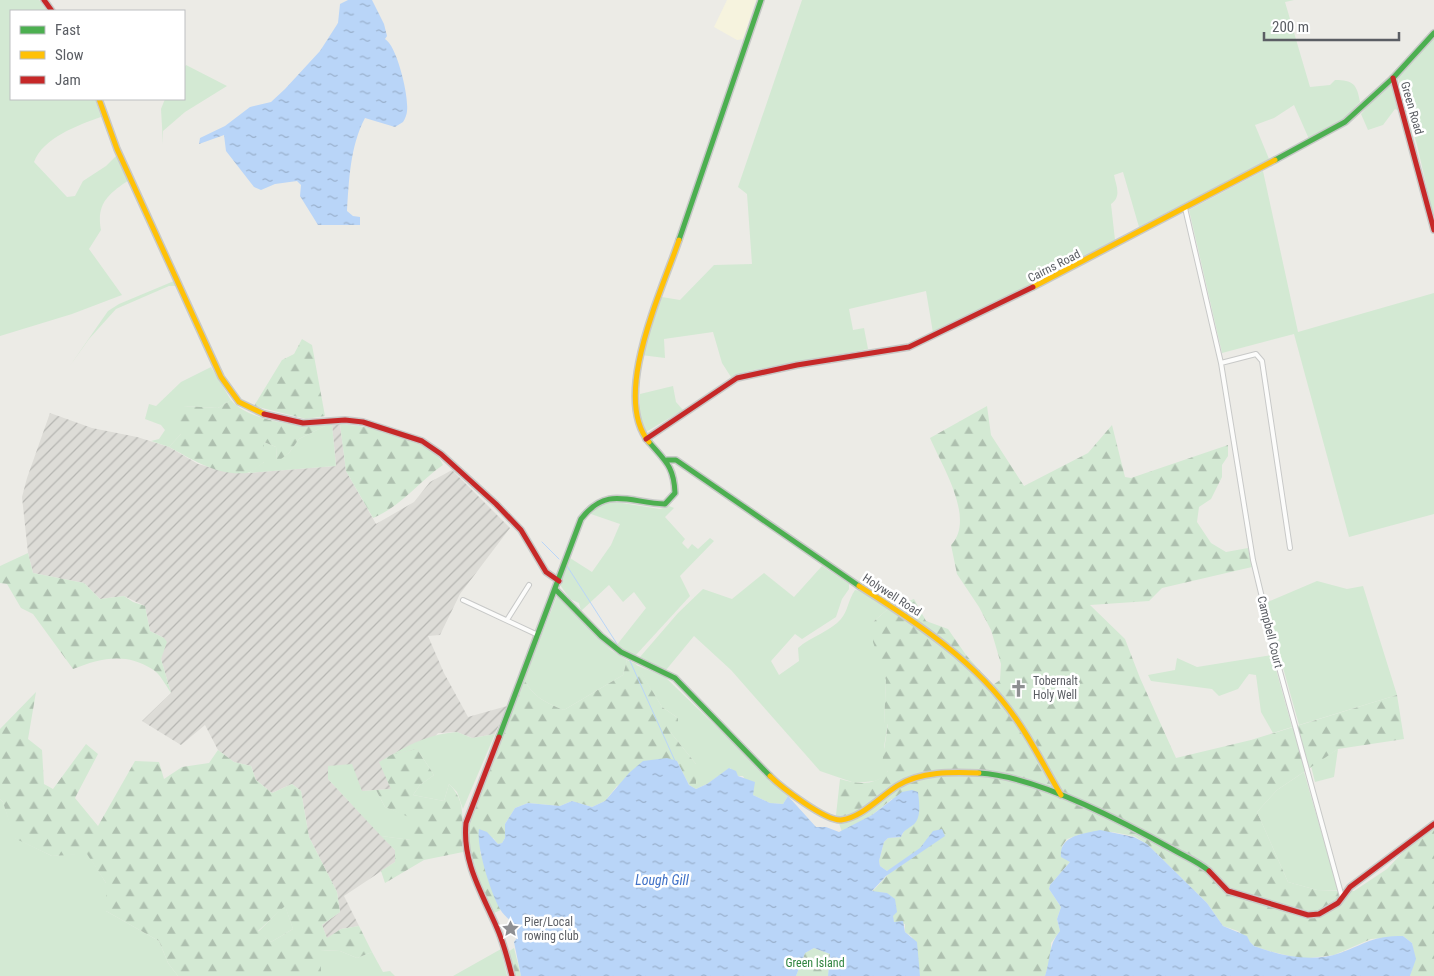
<svg xmlns="http://www.w3.org/2000/svg" width="1434" height="976" viewBox="0 0 1434 976" font-family="'Roboto Condensed',sans-serif">
<defs>
<pattern id="industrial-furrows" width="10" height="10" patternUnits="userSpaceOnUse" patternTransform="scale(1.25)"><rect width="10" height="10" fill="#dddcd7"/><path d="M-1 1l2-2M0 10L10 0M9 11l2-2" fill="none" stroke="#b6b6b2"/></pattern>
<pattern id="forest-firs" width="22" height="20" patternUnits="userSpaceOnUse" patternTransform="scale(1.25)"><rect width="22" height="20" fill="#d3e9d3"/><path d="M5 1l3.5 6h-7zM16 11l3.5 6h-7z" fill="#aec0af"/></pattern>
<pattern id="water-ripples" width="26" height="14" patternUnits="userSpaceOnUse" patternTransform="scale(1.25)"><rect width="26" height="14" fill="#b9d5f8"/><path d="M2 4q2-2 4 0t4 0M15 11q2-2 4 0t4 0" fill="none" stroke="#99b0cc"/></pattern>
</defs>
<rect width="100%" height="100%" fill="#ecebe6"/>
<path fill="#f6f3de" d="M727,0h29l-13,39 -6,1 -23,-13z"/>
<path fill="url(#industrial-furrows)" d="M50,413l42,15 45,9 32,10 29,17 26,7 25,2 87,-7 -4,-41 8,-1 6,47 30,53 38,-22 16,-20 22,-12 58,58 -50,66 -20,41 -12,1 16,37 24,44 39,-11 -12,28 -23,4 -15,-6 -19,1 -47,56 -29,2 -34,-12 67,71v12l-51,34 15,30 -18,3 -14,10 -5,-14 18,-13 -3,-20 -28,-55 -8,-46 -9,-7 -20,9 -16,-13 -5,-14 -17,-4 -16,-12 -13,-25 -24,20 -39,-24 29,-28 -10,-34 3,-21 -14,-7 -5,-25 -21,-10 -24,3 -16,-16 -51,-10 -5,-20 -6,-56 5,-19z"/>
<path fill="#d3e9d3" d="M0,0h39l8,11h-36v88h84l6,18c-23,8 -58,21 -67,45l33,35 8,-1 8,-15 23,-15 11,-11 12,25c-21,14 -33,24 -28,50l-12,19 33,46 -50,19 -72,22z
M802,0h492l-9,2 25,85 20,-2 5,-5c18,0 22,4 25,22l-16,17 -35,20 -15,-34 -20,13 -19,7 14,34 -130,68 -16,-55 -9,3c2,11 8,21 -3,29l4,36 -37,22 -145,71 -7,-42 -77,18 4,21 11,-2 4,21 -120,22 -17,6 -9,-14 -9,-31 -49,7 1,19 -24,-3 21,-58 18,3 34,-35 38,-1 -5,-70 -9,-7z
M1434,37v182l-17,-74 -19,-67z
M186,65l41,21 -42,26 -22,19v13l-2,-35 4,-10h19v-31z
M1393,78l7,33 -5,-2 -12,16 -15,5 -7,-16z
M1263,171l35,161 136,-39v221l-85,23 -55,-203 -72,19 -33,-143z
M174,281l5,4 15,39 -15,-33 -3,-5h-7l-53,23 -27,30 -20,28 39,-56 11,-7z
M211,367l20,33 -13,8 -35,-2 -2,28 -12,13 -18,-6 8,-2 6,-9 -4,-5 -16,-6 4,-15 7,2 25,-24z
M673,386l3,16 7,8 -37,22c-7,-12 -6,-25 -6,-38z
M327,425h5l4,41 -87,7 15,-11v-20l12,5 1,14 12,-8 10,-14z
M616,502l44,7 9,-3 5,2 -9,9 20,22 -3,4 6,6 4,-5 6,5 12,-11 4,3 -34,35 10,20 -55,60 -19,-10 30,-38 -12,-16 -11,10 -14,-17 -28,26 -2,-8 -9,-4 -10,-14 10,-27 22,14 19,-27 9,-21 -32,-11 12,-9z
M822,566l27,18v5l-7,10 -6,18 -34,22 -7,-5 -24,27 8,14 20,-14 -1,-13c12,-11 33,-17 43,-29 7,-8 7,-19 14,-29l6,1 27,18 -15,13 13,58 -2,44 4,-1 -4,24 4,24 -4,6 -9,4 -20,2 -35,-12 -89,-101 -37,-34 -28,34 -26,-13 38,-44 25,-24 29,10 32,-26 30,24z
M1317,581l30,8 16,-3 34,109 -98,30 -34,-122z
M557,596l18,14 36,40 16,10 -4,15 -59,35c-18,-7 -31,-13 -40,-31z
M1272,655l20,72 -19,6 -12,-21 -5,-37 -7,-1 -11,15 -19,7 -7,-7 -61,-8 -3,-6 27,-5 2,-12 20,9z
M636,665l28,11 124,120 -5,8 -13,-1 -17,-8 -10,-19h-5l-8,-8 -23,16 -11,5v-25l-25,-31 7,-15 -16,-11z
M457,732l15,6 23,-4 -32,75 -6,-17 -8,-8 -5,17 -31,-6 7,-10 14,-10 -17,-26 -24,5c21,-12 39,-20 64,-22z
M1338,749l-4,28 -19,5 -4,-16z
M352,764l10,27 14,-1 9,17 26,10v23l-30,-4 -53,-57v-13z
M1304,772l34,118h-21l-29,-8 -31,-70 20,-22z
M0,799l3,3 12,36 37,18 35,-3 19,30v28l53,30 9,22 10,13h-178z
M285,905l8,24 -22,13 -13,-10z
M501,949l6,27h-54z
M320,950l20,1 17,7 15,-6 11,20 7,-1 5,5h-74z"/>
<path fill="url(#forest-firs)" fill-rule="evenodd" d="M302,339l10,6 13,71 -19,3 -52,-13 28,-46 12,-6z
M231,400c19,22 69,27 96,25l-28,14 -10,14 -12,9 -1,-15 -12,-5v20c-5,4 -11,10 -17,11 -29,3 -54,-13 -78,-26l12,-13 -10,-19 12,-9 35,2z
M987,406l4,29 33,51 64,-33 24,-28 13,52 6,1 97,-33v11l-6,9v12l-11,22 -12,8 -2,15 14,21 15,9 22,-4 4,19 -90,21 -13,13 -59,4 35,34 15,39 36,80 75,-18 146,-45 7,44 -66,10 -61,41 -20,22 31,70 29,8 37,1 33,-22 20,-21 27,-19v147h-24l5,-17 -3,-16 -9,-7 -32,3 -37,16 -32,4 -33,-8 -15,-5 -16,-15 -15,-5 -16,-23 -60,-59 -13,-8 -22,-4 -31,2 -14,5 -5,7 8,16 -20,23 -1,4 12,18 -4,12 3,12 -9,12v15l-6,18h-125l-8,-39 -7,-5v-8l-11,-1 -7,-30 -15,-1 23,-25 -8,4 -7,-5 -1,-5 5,-19 4,-4 13,-1 4,-8 8,-4 -21,-26 -20,16 -30,17 -6,-17 4,-36c16,5 36,8 48,-8l-6,-8 6,-39h-4l2,-44 -13,-38v-20l15,-13 26,-10 12,22 22,8 18,26 27,30 7,-5 1,-16 -10,-34 -12,-23 -22,-33 -6,-29c25,-26 -9,-79 -21,-107z
M340,424c28,2 92,12 103,41 -26,18 -40,40 -70,53l-27,-47z
M28,553l5,20 51,10 16,16 24,-3 9,6 12,4 5,25 14,7 3,4 -6,17 10,34c-5,-7 -11,-20 -19,-24 -26,-17 -52,-11 -79,0l-40,-55 -12,-6 -14,-24 -7,-1v-17z
M627,660l9,4 26,43 16,11v6l-7,9 25,31v25l-7,-4 -12,-24 -60,25 -12,15 -13,6 -20,-6 -12,5 -32,-3 -13,5 -10,16v14l-3,5 -4,1 -5,-6 -13,14 21,58 -7,3 -17,-37 -10,-40 6,-25 51,-132c9,18 22,24 40,31l59,-35z
M36,692l-8,47 14,11 2,34 9,5 33,-45 12,10 -23,44 23,28 37,-65 24,1 5,17 18,-12 27,-4 9,-13 16,12 17,4 5,14 16,13 20,-9 9,7 8,46 28,55 3,20 -18,13 5,13 14,-9 18,-3 13,26 -15,6 -17,-7 -19,-1v26h-143l-10,-13 -9,-22 -53,-30v-28l-19,-29 -35,2 -38,-18 -11,-36 -3,-3v-70zM285,906l8,23 -22,13 -13,-11z
M417,749l17,26 -14,10 -7,10 31,6 5,-17c21,21 10,42 14,68l-39,8 -39,23 -4,-12 14,-9v-12l-14,-14 30,4v-22l-26,-11 -9,-17 15,-1 -12,-27 14,-8z
M514,948l7,28h-6l-7,-24z
M814,948l16,6 -2,22h-32l9,-23z"/>
<path fill="url(#water-ripples)" d="M348,0h24l12,24 3,12 -2,3c12,7 24,57 22,72 0,3 -2,8 -4,11l-8,5 -30,-9c-15,28 -16,63 -18,93l6,5 7,1v8h-42l-18,-29 1,-11 -4,-4 -22,3 -14,6 -7,-3 -28,-36 -2,-16 -25,9 1,-6 25,-12 25,-19 21,-5 14,-13 35,-38 18,-28 2,-19z
M667,758l10,3 12,24 7,4 11,-5 22,-16 7,3 2,5 17,6 -2,13 17,8 13,1 5,-8 28,31h10l13,5 33,-17 30,-23 10,-2 6,2c1,10 4,26 -5,33 -6,5 -9,4 -12,12l-13,1 -4,4 -5,19 1,5 7,5 33,-23 13,-17 9,-2 3,7 -59,40 -14,15 15,2 8,6 2,13 -4,4 1,6 9,-1 2,11 12,10 3,34h-92l2,-22 -16,-6 -9,5 -9,23h-275l-7,-34 3,-4v-12c-6,-5 -13,-10 -17,-17 -9,-16 -24,-62 -21,-80l8,3 11,12 4,-1 3,-5v-14l10,-16 13,-5 32,3 12,-5 20,6 13,-6 24,-28 14,-12z
M1100,830l34,7 13,7 60,59 16,23 24,10 3,6 4,4c27,10 58,17 86,7 27,-10 32,-17 63,-17l9,7 4,16 -6,17h-365c6,-17 3,-31 15,-45l-3,-12 4,-12 -12,-18 1,-4 20,-23 -9,-5c-2,-22 22,-23 39,-27z"/>
<g fill="none" stroke-linecap="round" stroke-linejoin="round">
<path stroke="#b9d5f8" stroke-width="1" d="M542,542l17,17
M567,566l52,81
M630,661l45,100"/>
<defs>
<path id="street" d="M1185,208l36,155 32,197 25,104 64,233
M1221,363l35,-9 6,7 28,187
M463,600l75,35
M507,620l22,-35"/>
<path id="fast" d="M1275,160l70,-38 48,-44 41,-45
M679,240l82,-240
M667,460h9l183,126
M555,589l46,47 20,16 54,26 95,98
M499,737l82,-218c26,-34 49,-16 84,-15l10,-11c-1,-27 -10,-32 -26,-51
M979,773c57,3 143,48 193,76 12,7 27,13 37,22"/>
<path id="slow" d="M99,99l18,50 104,228 18,25 25,12
M1033,287l242,-127
M649,442c-38,-46 13,-151 30,-202
M859,586c57,36 118,76 157,133 17,24 30,51 45,76
M770,776c11,11 55,45 71,44 20,-2 39,-23 56,-34 24,-15 55,-14 82,-13"/>
<path id="jam" d="M44,0l8,11
M1393,78l41,152
M264,414l39,9 42,-3 18,2 59,19 19,13 55,50 25,26 25,42 13,9
M646,439l91,-61 60,-13 112,-18 124,-60
M499,737l-33,86c-4,39 16,70 31,105 7,16 11,32 15,48
M1209,871l19,20 80,24 11,-1 19,-11 12,-16 84,-63"/>
</defs>
<use href="#street" stroke="#c8c9c8" stroke-width="6"/>
<use href="#fast" stroke="#c8c9c8" stroke-width="8"/>
<use href="#slow" stroke="#c8c9c8" stroke-width="8"/>
<use href="#jam" stroke="#c8c9c8" stroke-width="8"/>
<use href="#street" stroke="#fcfcfb" stroke-width="4"/>
<use href="#fast" stroke="#4caf50" stroke-width="5"/>
<use href="#slow" stroke="#ffc107" stroke-width="5"/>
<use href="#jam" stroke="#c62828" stroke-width="5"/>
</g>
<defs>
<symbol id="church-bare" viewBox="-9 -9 18 18"><path d="M-1.2-6h2.4v3.5h3.3v2.4h-3.3V6h-2.4V-.1h-3.3v-2.4h3.3Z" fill="#8e8f92" stroke="#fff" stroke-width="2.5" paint-order="stroke"/></symbol>
<symbol id="sight-bare" viewBox="-9 -9 18 18"><path d="M0-6L1.8-2.2L6-1.7L2.9 1.2L3.7 5.4L0 3.3L-3.7 5.4L-2.9 1.2L-6-1.7L-1.8-2.2Z" fill="#8e8f92" stroke="#fff" stroke-width="2.5" paint-order="stroke"/></symbol>
</defs>
<g fill-rule="evenodd">
<use href="#church-bare" x="1006" y="676" width="25" height="25"/>
<use href="#sight-bare" x="498" y="916" width="25" height="25"/>
</g>
<g text-anchor="middle" stroke-width="5" stroke-linejoin="round" paint-order="stroke">
<g font-size="12" fill="#5b5e64" stroke="#fff">
<text transform="translate(1412 108) rotate(74)" y="4">Green Road</text>
<text transform="translate(1054 266) rotate(-27)" y="4">Cairns Road</text>
<text transform="translate(892 595) rotate(33)" y="4">Holywell Road</text>
<text transform="translate(1270 632) rotate(76)" y="4">Campbell Court</text>
</g>
<g font-size="12" fill="#5b5e64" stroke="#fff" text-anchor="start">
<text x="1033" y="685">Tobernalt<tspan x="1033" dy="14">Holy Well</tspan></text>
<text x="524" y="926">Pier/Local<tspan x="524" dy="14">rowing club</tspan></text>
</g>
<g font-size="12" fill="#318540" stroke="#fff">
<text x="815" y="967">Green Island</text>
</g>
<g font-size="14" font-style="italic" fill="#4072c7" stroke="#fff">
<text x="662" y="885">Lough Gill</text>
</g>
</g>
<rect x="10" y="10" width="175" height="90" fill="#ffffff" stroke="#bdbfc1"/>
<rect x="20" y="26" width="25" height="8" fill="#4caf50" stroke="#bdbfc1"/>
<text x="55" y="35" font-size="15" fill="#5b5e64">Fast</text>
<rect x="20" y="51" width="25" height="8" fill="#ffc107" stroke="#bdbfc1"/>
<text x="55" y="60" font-size="15" fill="#5b5e64">Slow</text>
<rect x="20" y="76" width="25" height="8" fill="#c62828" stroke="#bdbfc1"/>
<text x="55" y="85" font-size="15" fill="#5b5e64">Jam</text>
<path d="M1264 32v8h135v-8" fill="none" stroke="#5b5e64" stroke-width="2.5"/>
<text x="1272" y="32" font-size="15" fill="#5b5e64" stroke="#ffffff" stroke-width="4" paint-order="stroke">200 m</text>
</svg>
